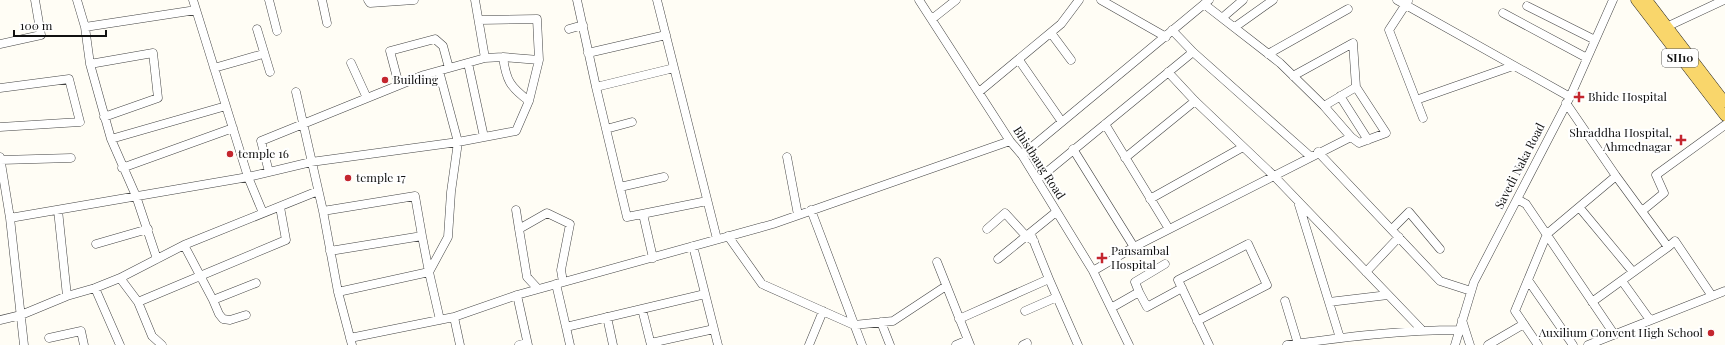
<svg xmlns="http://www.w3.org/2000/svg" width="1725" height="345" viewBox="0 0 1725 345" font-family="'Playfair Display',serif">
<rect width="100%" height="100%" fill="#fffdf5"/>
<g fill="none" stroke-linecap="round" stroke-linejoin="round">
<defs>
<path id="minor" d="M77,0l8,27 5,37 21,75 25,57 21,63
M193,0l55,177 63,-15 147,-20 58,-11 13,-30c-19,-14 -23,-21 -26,-44l36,3
M269,0l8,31
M322,0l5,23
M368,0l2,3 44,-3
M475,0l10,58
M577,0l19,87 78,-19
M657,0l60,239
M919,0l91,141 12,14 71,116 36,74
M1101,0l65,37
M1397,0l173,97
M1408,1l-19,29 34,88
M1527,6l68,34
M1503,13l84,45
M1222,18l21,-18
M932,19l24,-19
M479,20l58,-1 2,41 -10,41
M85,27l111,-17
M1235,27l38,-27
M257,29l13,43
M569,29l14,-4
M1662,29l62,-29
M1172,30l21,22 118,105
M1051,33l20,27
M0,44l41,-9 -6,-35
M588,53l78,-18
M1268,54l80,-45
M1019,60l43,62
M351,63l16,35
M468,63l16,74
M90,64l63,-11 5,45 -54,19
M214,68l49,-14
M1168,72l27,29 79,75 148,154
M1293,76l60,-33 3,44 30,46 -27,10 -8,-6
M399,85l-9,-34 45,-12 8,7 6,22
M596,87l31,130 80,-16
M0,88l69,-9 11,43 -80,5
M296,92l27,119 15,81 14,53
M979,92l82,-68 18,-24
M1340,96l28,44
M1416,100l97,-34
M1566,103l50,73 52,71 7,-6 37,55
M1324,106l32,-19
M1105,124l64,105
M606,129l26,-7
M111,139l115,-33
M1073,149l61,98
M1318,152l122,129 31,10
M1022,155l187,-155
M0,157l10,61 14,127
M787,157l11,58
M1125,158l70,-57
M1,160l70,-2
M122,168l111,-40
M269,172l-8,-31 163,-66 61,-17 18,-1
M1037,180l156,-128
M620,187l44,-10
M1150,199l93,-52
M1517,199l9,5 88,130
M1299,205l41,133
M1579,207l54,65
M58,210l9,86
M516,210l3,19
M811,210l51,135
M323,211l92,-15 7,40
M1642,211l22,-18 -8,-18 69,-50
M643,214l10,44
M10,218l238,-41 15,36
M987,229l18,-16 21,23 8,5
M1392,229l17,-17 31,37
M728,236l34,48 92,41 39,-4 53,-35
M1032,237l17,42
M96,244l52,-15
M184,245l29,55 43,-17
M693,246l25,99
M330,251l92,-15 7,36 19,-35 3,-45 7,-50 -19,-71
M998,259l58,-47
M937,262l33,83
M1093,271l41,-24 217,-110 -27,-31 -44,-43 -76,-59
M1366,272l33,-35
M120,278l18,24 14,34 10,9
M1528,280l45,65
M1622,281l28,39
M556,284l10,43 139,-33
M95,288l25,57
M538,289l-11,-12 -8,-48 28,-16 23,11 -9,46 2,12
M338,292l91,-20 11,48
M1139,292l-4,-10 30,-18
M517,295l11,50
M213,300l6,14 4,5 7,1 16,-5
M1285,301l13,43
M138,302l148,-62 -6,-33
M1329,302l59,-7
M1592,302l76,-55
M1111,308l28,-16 8,15 35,-19
M642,309l9,36
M1025,311l32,-14
M454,317l6,28
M607,317l6,28
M959,319l90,-40 29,66
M0,320l21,-5 46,-19 28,-8 25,-10 64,-33 134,-54
M1462,320l8,25
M1197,321l70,-36 -19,-41 -70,36 31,65
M881,322l9,23
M566,327l4,18
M49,338l32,-7 3,14
M350,338l104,-21 63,-22 256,-71 237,-83
M651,343l63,-14
M519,345l8,-2
M809,345l14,-34
M956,345l12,-5
M1023,345l4,-2
M1287,345c58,-8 115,-15 173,-15
M1455,345l19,-63 96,-185 43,-97
M1488,345l36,-21
M1538,345l-23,-34 32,-77 69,-58
M1588,345l137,-54"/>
<path id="major" d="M1636,0l89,116
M1647,0l78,102"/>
</defs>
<use href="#minor" stroke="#444" stroke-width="9"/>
<use href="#major" stroke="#222" stroke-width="11"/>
<use href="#minor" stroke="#fff" stroke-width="8"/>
<use href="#major" stroke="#f9d66b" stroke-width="10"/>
</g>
<g fill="#c4262e" stroke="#fff" stroke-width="1.5">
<circle cx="385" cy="80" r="4"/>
<path d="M1577 91h4v4h4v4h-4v4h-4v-4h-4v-4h4z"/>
<path d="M1679 134h4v4h4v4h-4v4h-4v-4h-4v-4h4z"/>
<circle cx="230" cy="154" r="4"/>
<circle cx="348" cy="178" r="4"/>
<path d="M1100 252h4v4h4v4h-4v4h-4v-4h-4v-4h4z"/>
<circle cx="1711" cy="333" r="4"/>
</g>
<g text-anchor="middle" stroke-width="4" stroke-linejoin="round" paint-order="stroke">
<rect fill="#fff" stroke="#585858" stroke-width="1" x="1662" y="49" width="36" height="18" rx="3"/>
<g font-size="11" font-weight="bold" fill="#111">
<text x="1680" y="62">SH10</text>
</g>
<g font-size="12" fill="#111" stroke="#fff" text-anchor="start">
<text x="393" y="84">Building</text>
<text x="1588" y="101">Bhide Hospital</text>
<text x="1672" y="137" text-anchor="end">Shraddha Hospital,<tspan x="1672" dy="14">Ahmednagar</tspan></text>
<text x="238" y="158">temple 16</text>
<text x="356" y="182">temple 17</text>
<text x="1111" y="255">Pansambal<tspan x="1111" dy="14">Hospital</tspan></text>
<text x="1703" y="337" text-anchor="end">Auxilium Convent High School</text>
</g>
<g font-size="12" fill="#111" stroke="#fff">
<text transform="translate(1039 163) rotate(57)" y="4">Bhistbaug Road</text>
<text transform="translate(1520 166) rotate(-63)" y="4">Savedi Naka Road</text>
</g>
</g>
<path d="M14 30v6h92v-6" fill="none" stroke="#111111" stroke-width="2"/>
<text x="20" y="30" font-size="12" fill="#111111" stroke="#ffffff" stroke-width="3" paint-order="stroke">100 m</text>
</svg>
